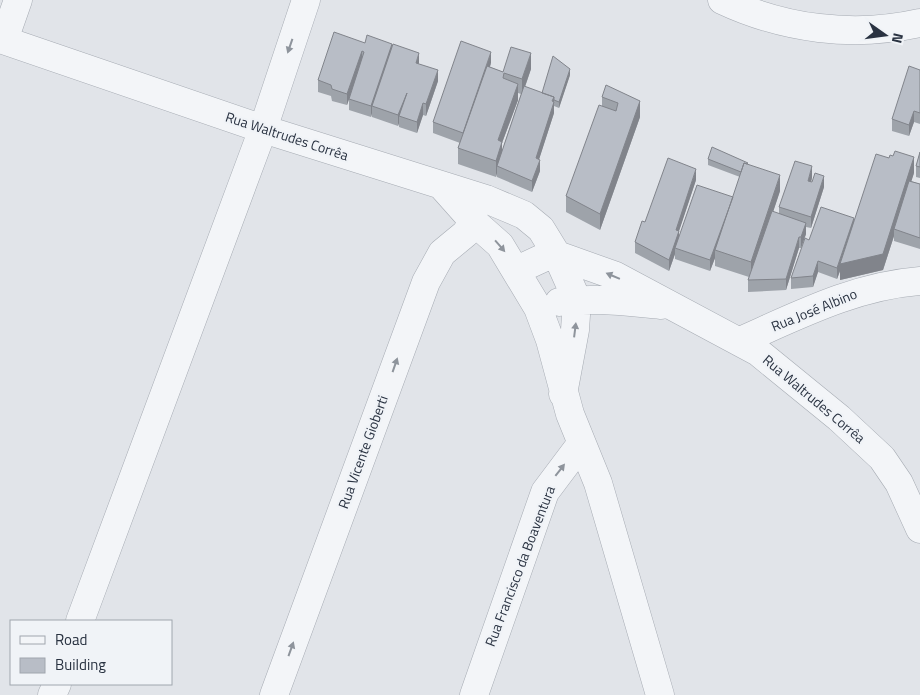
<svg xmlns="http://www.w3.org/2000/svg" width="920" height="695" viewBox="0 0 920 695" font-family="'Titillium Web',sans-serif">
<rect width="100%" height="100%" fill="#e1e4e9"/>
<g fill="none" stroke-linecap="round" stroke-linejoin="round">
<defs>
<path id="minor" d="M722,0c62,29 131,38 198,23
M0,39l263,90 223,70 38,16 17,14 16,26 20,45 -2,30 -12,64
M4,40l14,-40
M442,186l32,36 26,23 38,63 12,32 20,74 28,69 62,212
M517,270l28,-13 12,-2 59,21 142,76 81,66 43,40 17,25 21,46
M559,302c34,-5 68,0 102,3
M740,341c59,-26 115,-55 180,-60
M80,621l183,-492 43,-129
M52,695l5,-11
M274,695l152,-413 16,-29 23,-19 9,-12
M474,695l71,-203 36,-48"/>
</defs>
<use href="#minor" stroke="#a6abb3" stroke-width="29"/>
<use href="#minor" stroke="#f3f5f8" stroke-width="28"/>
</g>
<path fill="#9ea3aa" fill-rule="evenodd" d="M365,43l27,5 27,16 19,17 -12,35 -3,-1 -6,18 -18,-6v-4l-1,3 -26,-9v-4l-1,4 -22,-7v-11l-2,6 -15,-4 -1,-5 -13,-4v-12z
M491,63l-1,4 13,5 28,-3 -6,18 17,6 28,-18 -11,33 -5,-2v7l-15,46 1,12 -8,21 -35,-15v-4l-1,4 -38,-13v-16l2,-5 -27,-10v-11zM518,93l3,1 -19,57v-8l16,-43z
M920,70v54l-6,-2 -5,14 -17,-5v-12z
M602,97l38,4v16l-40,113 -34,-18v-16l36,-90z
M920,152v26l-4,-1v-11z
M708,159l40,5 32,27 -7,21 6,2v-7l33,-29 -1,4 13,5 -13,41 -5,-1v7l-5,14h-2l-13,42 -38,2v-12l1,-3 -34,-11v-8l-5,13 -35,-12v-5l-6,17 -34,-18v-11l10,-20 51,-42 -17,51v5l54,-39 7,-20 -32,-12z
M914,173l-3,8 9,3v65l-26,-8v-5l-11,34 -43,10v-9l-3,8 -19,-7 -5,15 -22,2v-11l18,-38 45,-19z"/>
<path fill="#81848b" d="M392,44v11l-20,51v7l-1,4v-11z
M362,51v11l-15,43v-11z
M491,52v11l-28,81v-11z
M419,53v11l-3,-1z
M531,53v16l-9,26v-16z
M570,69v6l-11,33v-6z
M438,70v11l-12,35v-12z
M518,84v16l-16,43v15l-5,8v7l-1,4v-16l2,-21z
M407,93l-8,23v7l-1,3v-11z
M554,97v16l-18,56v-11z
M640,101v16l-40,113v-16z
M423,103v12l-6,18v-11z
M914,111v11l-5,14v-11z
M914,157v16l-18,57 -2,-1v7l-11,34 -43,10v-9l-3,8v-11l17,-50v11z
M540,160v11l-8,21v-11z
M812,166v12l-4,14v-11z
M696,169v11l-17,51v11l-4,6v6l-6,17v-11l7,-30z
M780,175v16l-29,87v-16z
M824,176v11l-13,41v-11z
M733,197l-18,53v8l-5,13v-11z
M806,223v11l-5,14v-11z
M799,237v11l-13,42v-11z
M818,261v11l-5,15v-11z"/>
<path fill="#b8bdc6" stroke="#81848b" d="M334,32l31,11 2,-8 25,9 -21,62 -22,-7 15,-47 -2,-1 -15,43 -15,-5 -1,-4 -13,-5z
M461,41l30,11 -28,81 -30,-11z
M393,44l26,9 -3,10 22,7 -12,34 -3,-1 -6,19 -18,-6 8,-23 -9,22 -26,-9z
M511,47l20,6 -9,26 -18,-6 -1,5 15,6 -20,56 4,2 -6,19 -38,-13 29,-82 16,6z
M553,56l17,13 -11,33 -5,-2v-3l-12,-4z
M909,66l11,4v43l-6,-2 -5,14 -17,-6z
M606,85l34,16 -40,113 -34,-18 33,-91 17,6 2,-8 -16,-6z
M524,86l30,11 -2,4 2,1 -18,56 4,2 -8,21 -35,-15z
M712,147l36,16 -1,1 -3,-1 -3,9 -33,-13z
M895,151l19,6 -31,97 -43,10 36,-110 13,4 1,-3 3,1z
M920,152v15l-4,-1z
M668,158l28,11 -20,61 3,1 -10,29 -34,-18 7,-21 3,1z
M795,161l17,5 -4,15 4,1 3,-9 9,3 -13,41 -32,-10z
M744,163l36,12 -29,87 -36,-12z
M909,181l11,3v54l-26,-9z
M697,185l36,12 -23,63 -35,-12z
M821,207l33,11 -17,50 -19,-7 -5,15 -22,2 14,-40 4,2z
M772,211l34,12 -5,14h-2l-13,42 -38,1z"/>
<defs><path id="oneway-solid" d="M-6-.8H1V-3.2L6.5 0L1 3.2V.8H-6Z" transform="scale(1.25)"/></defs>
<g fill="#8e949c">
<use href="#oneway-solid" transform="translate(290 46) rotate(109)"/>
<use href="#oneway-solid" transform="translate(500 246) rotate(49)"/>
<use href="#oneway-solid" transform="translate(613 276) rotate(-157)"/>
<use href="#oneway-solid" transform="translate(575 330) rotate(-83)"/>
<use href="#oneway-solid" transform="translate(395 365) rotate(-71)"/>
<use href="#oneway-solid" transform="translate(560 470) rotate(-52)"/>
<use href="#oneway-solid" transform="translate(291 649) rotate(-70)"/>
</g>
<g text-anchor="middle" stroke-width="4.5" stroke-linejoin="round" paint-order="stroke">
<g font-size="14" fill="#293241" stroke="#f0f3f7">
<text transform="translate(287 136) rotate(18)" y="5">Rua Waltrudes Corrêa</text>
<text transform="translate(814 310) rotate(-22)" y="5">Rua José Albino</text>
<text transform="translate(814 399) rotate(40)" y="5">Rua Waltrudes Corrêa</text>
<text transform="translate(363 452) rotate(-70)" y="5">Rua Vicente Gioberti</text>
<text transform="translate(520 566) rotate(-69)" y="5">Rua Francisco da Boaventura</text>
</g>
</g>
<rect x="10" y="620" width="162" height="65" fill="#f0f3f7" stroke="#a0a6ae"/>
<rect x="20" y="636" width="25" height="8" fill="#f3f5f8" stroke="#a0a6ae"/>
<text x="55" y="645" font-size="15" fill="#293241">Road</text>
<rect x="20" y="658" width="25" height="15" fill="#b8bdc6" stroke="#a0a6ae"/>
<text x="55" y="670" font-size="15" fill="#293241">Building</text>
<g transform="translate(885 35) rotate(104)" stroke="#f0f3f7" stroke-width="4" paint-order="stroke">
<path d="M0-4L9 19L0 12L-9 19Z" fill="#293241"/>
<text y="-8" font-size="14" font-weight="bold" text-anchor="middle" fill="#293241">N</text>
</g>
</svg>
